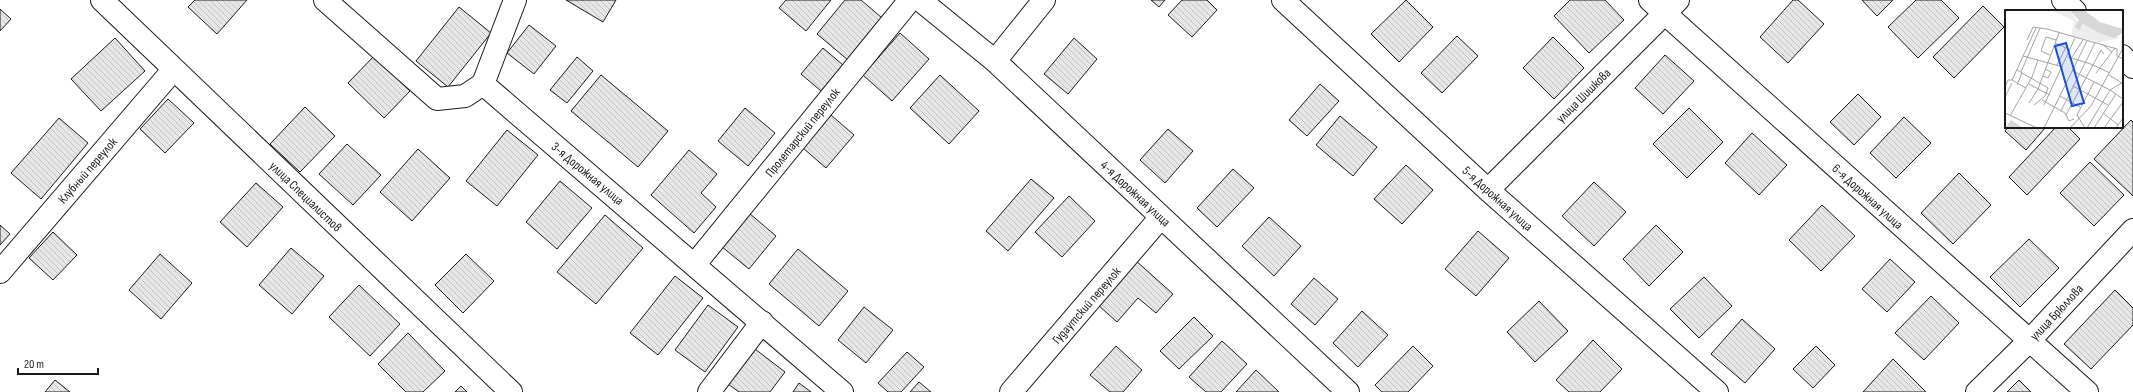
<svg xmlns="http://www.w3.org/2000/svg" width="2133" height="392" viewBox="0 0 2133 392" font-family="'Sofia Sans Condensed',sans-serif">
<defs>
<pattern id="building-back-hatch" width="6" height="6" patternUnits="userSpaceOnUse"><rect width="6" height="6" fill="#e6e6e6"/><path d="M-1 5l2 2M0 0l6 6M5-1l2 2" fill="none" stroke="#c5c5c5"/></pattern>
</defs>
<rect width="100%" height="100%" fill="#fff"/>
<path fill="url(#building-back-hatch)" stroke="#1a1a1a" d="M195,0h52l-30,34 -29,-27z
M566,0h50l-13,22z
M786,0h45l-25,31 -27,-23z
M845,0h16l21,18 -34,42 -31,-26z
M1151,0h14l-6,7z
M1182,0h25l10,10 -25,27 -24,-22z
M1406,0l27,27 -34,35 -28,-28z
M1570,0h35l19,20 -35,33 -35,-37z
M1793,0h5l26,24 -36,39 -28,-26z
M1862,0h31l-16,16z
M1916,0h25l18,18 -41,40 -30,-31z
M1983,6l21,21 -50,51 -21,-21z
M459,7l32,26 -43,54 -32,-26z
M0,9l11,10 -11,12z
M529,25l27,21 -22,28 -27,-21z
M900,33l29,26 -37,42 -29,-26z
M1457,36l21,20 -36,37 -21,-20z
M1553,37l31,31 -30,31 -31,-31z
M115,38l30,33 -44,40 -30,-32z
M1074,38l23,21 -29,35 -24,-20z
M823,48l20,17 -22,26 -20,-17z
M1665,55l29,26 -31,33 -28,-26z
M374,56l36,35 -26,27 -36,-35z
M577,57l16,14 -26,32 -17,-13z
M601,75l67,56 -30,36 -67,-56z
M940,75l39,36 -30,33 -39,-36z
M1320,84l19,17 -32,35 -18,-16z
M1858,94l23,23 -27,28 -24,-23z
M168,99l26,24 -29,30 -25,-24z
M305,107l30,29 -35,36 -30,-28z
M745,108l30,25 -27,33 -30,-25z
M1689,108l34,34 -36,36 -34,-34z
M831,115l23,20 -28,33 -23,-20z
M1340,116l37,31 -24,29 -37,-31z
M1904,117l27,26 -35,35 -26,-25z
M59,118l29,25 -47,56 -30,-26z
M2131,120l2,2v74l-39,-37z
M2008,127h38l-20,23 -21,-19z
M2056,127h12l12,12 -53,56 -18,-18z
M1168,129l25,22 -28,32 -25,-23z
M507,130l31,25 -41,51 -31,-25z
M1752,133l35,32 -28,30 -34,-32z
M347,144l34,31 -28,30 -34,-31z
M418,149l32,29 -38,43 -32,-29z
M689,150l28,24 -16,19 15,14 -22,26 -43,-38z
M2090,162l34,33 -30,31 -34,-33z
M1406,165l27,25 -31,34 -28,-25z
M1233,169l21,19 -37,39 -20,-19z
M1959,173l32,32 -38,39 -32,-31z
M1031,179l23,19 -46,53 -22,-20z
M560,181l32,27 -35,41 -31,-27z
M1594,182l32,30 -32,34 -32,-30z
M256,183l27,24 -36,40 -27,-25z
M1069,196l26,25 -33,36 -27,-25z
M1822,205l33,31 -34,35 -32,-31z
M749,213l27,23 -27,33 -28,-23z
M605,215l38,33 -47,56 -39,-32z
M1269,217l32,29 -27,30 -32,-30z
M0,225l10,9 -10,11z
M1656,225l27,27 -34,34 -26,-27z
M1478,231l31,27 -33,38 -31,-27z
M53,232l24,23 -24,25 -24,-22z
M2029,239l30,29 -39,39 -30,-30z
M291,248l33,28 -32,38 -33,-29z
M798,249l50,42 -29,35 -50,-42z
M160,254l32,29 -31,36 -32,-29z
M466,254l28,27 -31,32 -28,-28z
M1890,259l25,23 -28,30 -25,-23z
M1135,260l38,34 -17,19 -18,-15 -21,24 -20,-18z
M675,276l28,22 -45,57 -28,-22z
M1704,277l28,29 -33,32 -29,-29z
M1314,278l24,21 -23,26 -24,-21z
M359,285l41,39 -30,32 -41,-39z
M2115,290l18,18v17l-42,44 -27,-25z
M1931,296l28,27 -35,37 -29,-27z
M1539,301l29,30 -33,31 -28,-30z
M708,305l30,22 -33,45 -30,-22z
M864,307l29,23 -27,33 -28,-23z
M1362,311l26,24 -30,32 -25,-24z
M1194,317l19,19 -34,33 -19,-18z
M1742,319l33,30 -30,34 -34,-29z
M408,333l37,38 -22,21h-17l-28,-28z
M1593,340l29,29 -22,23h-31l-13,-12z
M1222,341l25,23 -26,28h-15l-17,-15z
M1116,346l26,24 -19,22h-13l-20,-17z
M1413,346l20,20 -25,26h-26l-7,-7z
M1816,346l19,19 -22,23 -20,-19z
M755,349l30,23 -15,20h-31l-11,-8z
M907,352l17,15 -23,25h-13l-10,-9z
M1893,359l33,33h-63z
M1256,370l23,22h-43z
M55,380l15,12h-25z
M2019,380l12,12h-24z
M919,382l12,10h-21z
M799,383l12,9h-18z
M461,386l6,6h-12z"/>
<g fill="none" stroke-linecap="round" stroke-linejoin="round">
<defs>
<path id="street" d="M102,0l409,392
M325,0l112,99 28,-3 18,-12 359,308
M920,0l75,61 353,331
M1283,0l205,190 229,202
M1650,0l437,392
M2063,0l12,11
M2122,56l11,11
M995,61l49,-61
M483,84l32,-84
M1488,190l190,-190
M695,264l215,-264
M0,272l174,-203
M709,392l53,-70
M1011,392l150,-175
M1977,392l53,-52 103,-110"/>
</defs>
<use href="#street" stroke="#1a1a1a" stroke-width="24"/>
<use href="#street" stroke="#fff" stroke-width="22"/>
</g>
<g text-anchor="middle" stroke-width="3" stroke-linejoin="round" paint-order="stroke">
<g font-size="13" fill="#1a1a1a" stroke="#fff">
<text transform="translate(1583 95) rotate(-45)" y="5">улица Шишкова</text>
<text transform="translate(802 132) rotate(-51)" y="5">Пролетарский переулок</text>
<text transform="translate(87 170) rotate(-49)" y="5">Клубный переулок</text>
<text transform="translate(588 173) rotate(40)" y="5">3-я Дорожная улица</text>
<text transform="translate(1136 193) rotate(43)" y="5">4-я Дорожная улица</text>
<text transform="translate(306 196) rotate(44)" y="5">улица Специалистов</text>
<text transform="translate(1868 196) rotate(42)" y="5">6-я Дорожная улица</text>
<text transform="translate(1498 198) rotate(42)" y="5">5-я Дорожная улица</text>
<text transform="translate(1086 305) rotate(-49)" y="5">Гудаутский переулок</text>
<text transform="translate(2056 312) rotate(-47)" y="5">улица Брюллова</text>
</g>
</g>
<g transform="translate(2005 10)">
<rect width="118" height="118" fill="#fff"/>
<path d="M46,0h18l13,17 2,-2 -2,-2 17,10 22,5 -21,4 -29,-6 3,-15z" fill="#ededed"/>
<path d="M64,0h15l16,12 23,7v4l-9,5 -15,-5 -16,-9 -4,6 -4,-3 4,-7zM6,110l8,5 3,3h-17z" fill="#d7d7d7"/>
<path fill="none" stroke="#a3a3a3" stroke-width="1" d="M22,30l6,-13 14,2 70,20v7l6,3M50,33l11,5M97,34l10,8M45,45l-9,-4 5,-14 10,3M18,46l40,11M63,47l23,7 19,9M67,47l11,-17M52,55l10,-20M12,60l31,18 -3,8 -11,9M68,61l37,19 13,9M16,62l19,-44M91,63l19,-25M104,65l13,8M38,66l5,2 3,-6 -6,-3M7,70l14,8M24,74l21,11M12,75l5,-12M68,76l35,19M0,77l3,-7h4l24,-52M55,86l20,11M0,87l7,-14M37,90l23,13 4,8 5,-2M24,93l9,-14 21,-56M39,95l31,-67M56,101l34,-68M0,103l32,15M98,103l15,12M61,105l35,-65 3,4M5,106l22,-39 6,-17M39,118l43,-87M65,118l21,-22 31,-56 1,-33M80,118l-8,-13 17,-33M82,118l23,-38 13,-8M89,118l22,-34M99,118l19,-26M111,118l7,-10"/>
<path fill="#1d4ed8" fill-opacity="0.15" stroke="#1d4ed8" stroke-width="2" d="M61,33l18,60 -12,3 -17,-60z"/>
<rect width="118" height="118" fill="none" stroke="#1a1a1a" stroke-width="2"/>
</g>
<path d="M18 368v6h80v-6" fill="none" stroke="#1a1a1a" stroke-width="2"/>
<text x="24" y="368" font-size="12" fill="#1a1a1a" stroke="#ffffff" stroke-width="3" paint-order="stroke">20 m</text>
</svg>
